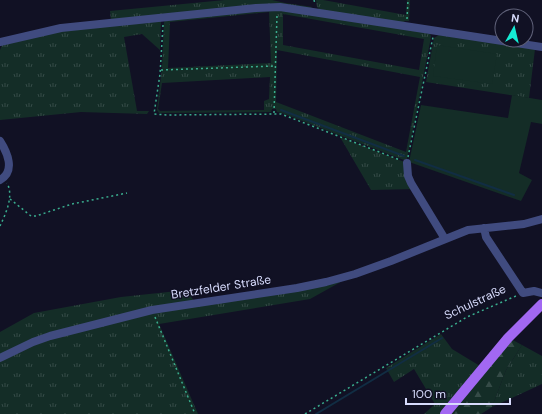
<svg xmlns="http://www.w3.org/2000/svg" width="542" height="414" viewBox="0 0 542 414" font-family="'DM Sans',sans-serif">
<defs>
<pattern id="grass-tufts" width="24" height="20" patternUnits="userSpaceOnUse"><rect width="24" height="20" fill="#142d27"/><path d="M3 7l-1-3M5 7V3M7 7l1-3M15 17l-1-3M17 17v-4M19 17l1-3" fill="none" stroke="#354b47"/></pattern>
<pattern id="forest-firs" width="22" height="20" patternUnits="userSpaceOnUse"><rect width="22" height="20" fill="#142d27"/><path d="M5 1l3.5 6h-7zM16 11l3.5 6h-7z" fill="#354b47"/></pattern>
</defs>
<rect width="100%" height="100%" fill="#111124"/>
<path fill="url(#grass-tufts)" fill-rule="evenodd" d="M225,0h47l13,3 27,4 -2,2 -199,11 -1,-9z
M316,0h7l83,15 1,-15h3l-1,21h-4l-3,2 -82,-13 -3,-3z
M257,10h24l149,23 1,4 -24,122 -3,1 -122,-47 -5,-1 -1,-3h-4l-1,3 -112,1 -2,-3 5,-42 2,-46 2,-2zM269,12l2,51 -103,5 2,-46zM283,14l141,25 -5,31 -136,-25zM277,50l143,27 -14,75 -130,-50zM270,77l-1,22 -5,2v9l-104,1 -2,-2 4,-26z
M161,20l-1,30 -18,-16 -18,3 13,74h12l-2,3 -66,-2 -81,8v-70l2,-5 59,-14z
M439,35l96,14 -6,49 -103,-16 8,-44z
M340,137l67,26 8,26 -44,1z
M355,274l-45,25 -151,25 39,90h-198v-82l34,-19 87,-16 66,-7 8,13z
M441,334l11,15 28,17 -40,48h-16l11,-10 -21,-35 -20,13 -8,-14z
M522,345l20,11v28l-50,23 14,-37z"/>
<path fill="url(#forest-firs)" d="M511,339l11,6 -16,25 -14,37 -11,7h-32z"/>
<path fill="#142d27" d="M437,45l60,9 -5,30 -59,-8z
M512,95l30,5v24l-11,-2 -12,51 13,7 -11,21 -112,-39 12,-57 87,13z"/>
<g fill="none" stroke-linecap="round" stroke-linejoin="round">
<path stroke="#112d43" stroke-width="2" d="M281,110l123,46
M415,160l99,35
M316,414l126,-76"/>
<path stroke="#3aad8e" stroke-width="1.5" stroke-dasharray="2 3" stroke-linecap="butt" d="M314,0l1,4
M407,19l1,-19
M163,25l-3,49 -6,40 13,1 114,-1 119,46
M161,70l114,-4
M274,113l3,-98
M408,157l25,-120
M10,199l21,17h5l36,-12 55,-11
M0,226c6,-13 14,-30 7,-43
M155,317l40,97
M305,414l162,-97 49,-21"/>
<path stroke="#404b7f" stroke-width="8" d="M0,42l61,-14 195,-20 24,-1 262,40
M0,141c7,11 16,30 0,39
M407,163l1,13 3,7 34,56
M484,228l2,9 37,56 11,-2 8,2
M0,358l33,-16 17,-6 102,-26 145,-22 29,-6 29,-8 36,-13 77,-31 56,-6 18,-5"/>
<path stroke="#a268f2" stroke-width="10" d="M445,414l63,-76 34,-34"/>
</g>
<g text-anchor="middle" stroke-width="3" stroke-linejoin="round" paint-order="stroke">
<g font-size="12" fill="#d7dbfc" stroke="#111124">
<text transform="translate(221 287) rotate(-9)" y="4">Bretzfelder Straße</text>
<text transform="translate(475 302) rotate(-25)" y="4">Schulstraße</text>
</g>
</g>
<g transform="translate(514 28) rotate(8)"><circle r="19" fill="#111124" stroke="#60627a"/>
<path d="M0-3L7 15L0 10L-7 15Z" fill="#14ebd4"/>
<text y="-6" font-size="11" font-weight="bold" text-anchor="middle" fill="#d7dbfc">N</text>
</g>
<path d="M406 398v6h104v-6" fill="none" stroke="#d7dbfc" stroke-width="2"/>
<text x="412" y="398" font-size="12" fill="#d7dbfc" stroke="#111124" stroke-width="3" paint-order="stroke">100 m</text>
</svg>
